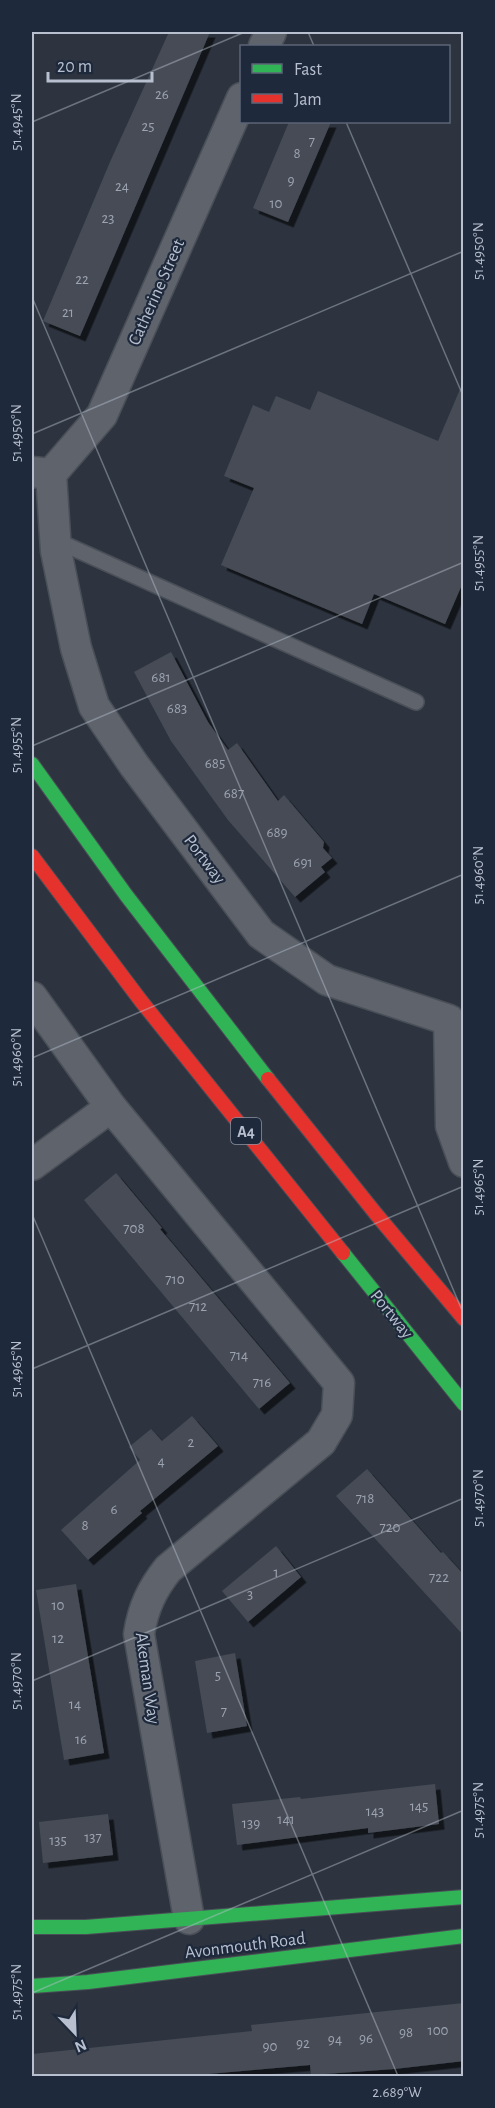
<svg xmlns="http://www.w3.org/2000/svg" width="495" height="2108" viewBox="0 0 495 2108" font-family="'Alegreya Sans',sans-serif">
<defs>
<filter id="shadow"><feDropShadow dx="5.5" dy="5.5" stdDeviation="0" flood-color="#0009"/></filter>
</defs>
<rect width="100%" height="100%" fill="#2d343f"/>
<path fill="#464c56" filter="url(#shadow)" d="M169,32h41l-130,304 -37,-15 67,-159z
M289,122h42l-43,100 -35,-14z
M464,380v200l-19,44 -71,-30 -12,30 -141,-59 33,-77 -30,-12 29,-71 16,7 7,-16 34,14 8,-19 120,50z
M171,652l37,70 20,28 9,-7 41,58 6,-6 40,47 -1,6 9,10 -11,9 4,5 -30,25 -67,-77 -57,-79 -37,-69z
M116,1173l46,55 -2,1 130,154 -31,26 -175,-209z
M192,1416l26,30 -78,65 2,2 -54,47 -27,-30 79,-70 -11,-13 22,-18 11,12z
M367,1469l74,84 2,-1 21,23v61l-128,-140z
M276,1546l25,31 -53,45 -26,-31z
M76,1584l28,169 -40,7 -28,-170z
M235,1653l12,73 -40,7 -12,-72z
M435,1784l4,40 -71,9v-5l-131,17 -5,-41 68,-7 1,2z
M108,1814l5,41 -70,8 -4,-41z
M464,2003v58l-70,8 -83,6 -1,-10 -102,9 1,2h-177v-22l220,-23 -1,-6z"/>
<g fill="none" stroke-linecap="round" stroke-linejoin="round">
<defs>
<path id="lane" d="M55,540l361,162"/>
<path id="street" d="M264,46l7,-14
M32,472l19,2 5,77 20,97 18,58 40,59 127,169 66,46 122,40 2,106 13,36
M51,474l51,-59 140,-317
M32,997l79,110 228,276 -2,32 -16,27 -153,127c-16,20 -25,39 -29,65l50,285
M32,1165l79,-58"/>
<path id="fast" d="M32,764l94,131 142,184
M343,1253l121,151
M32,1927h54l378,-30
M32,1986l56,-4 376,-46"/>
<path id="jam" d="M32,856l109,145 202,252
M268,1079l108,135 88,105"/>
</defs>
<use href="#lane" stroke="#4a4f57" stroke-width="18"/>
<use href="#street" stroke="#4a4f57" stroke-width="33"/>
<use href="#fast" stroke="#4a4f57" stroke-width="16"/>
<use href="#jam" stroke="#4a4f57" stroke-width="16"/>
<use href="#lane" stroke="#5e636c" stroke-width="15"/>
<use href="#street" stroke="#5e636c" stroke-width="30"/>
<use href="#fast" stroke="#30b455" stroke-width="14"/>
<use href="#jam" stroke="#e5322d" stroke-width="14"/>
</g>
<path fill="none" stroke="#b8c0cf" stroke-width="1.5" stroke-opacity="0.45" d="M308,32l6,14M32,122l213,-90M346,122l118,276M32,297l432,1018M32,434l432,-183M32,746l432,-184M32,1058l432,-184M32,1214l366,862M32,1369l432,-183M32,1681l432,-183M32,1993l432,-183"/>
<g text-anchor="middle" stroke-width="4.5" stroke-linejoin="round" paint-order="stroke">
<g font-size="15" fill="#9ca3b1">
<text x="162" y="99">26</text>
<text x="148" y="131">25</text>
<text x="312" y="146">7</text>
<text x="297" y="158">8</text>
<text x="291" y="185">9</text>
<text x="122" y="191">24</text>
<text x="276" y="208">10</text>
<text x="108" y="223">23</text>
<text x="82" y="284">22</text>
<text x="68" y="317">21</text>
<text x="161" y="682">681</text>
<text x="177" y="713">683</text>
<text x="215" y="768">685</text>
<text x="234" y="798">687</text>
<text x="277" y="837">689</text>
<text x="303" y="867">691</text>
<text x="134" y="1233">708</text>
<text x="175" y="1284">710</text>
<text x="198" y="1311">712</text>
<text x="239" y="1360">714</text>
<text x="262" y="1387">716</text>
<text x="191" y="1447">2</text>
<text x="161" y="1466">4</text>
<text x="365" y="1503">718</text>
<text x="114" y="1514">6</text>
<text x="85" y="1530">8</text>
<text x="390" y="1532">720</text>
<text x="276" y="1577">1</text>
<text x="439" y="1582">722</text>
<text x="250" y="1599">3</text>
<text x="58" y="1610">10</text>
<text x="58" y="1643">12</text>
<text x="218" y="1680">5</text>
<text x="75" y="1709">14</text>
<text x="224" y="1716">7</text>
<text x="81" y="1744">16</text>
<text x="419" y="1811">145</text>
<text x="375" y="1816">143</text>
<text x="286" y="1824">141</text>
<text x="251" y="1828">139</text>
<text x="93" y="1842">137</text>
<text x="58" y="1845">135</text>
<text x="438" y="2035">100</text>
<text x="406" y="2037">98</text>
<text x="366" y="2043">96</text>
<text x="335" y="2044">94</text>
<text x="303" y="2048">92</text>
<text x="270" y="2051">90</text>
</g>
<rect fill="#1e293c" stroke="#8a93a3" stroke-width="1.5" x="231" y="1118" width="30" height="26" rx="4.5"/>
<g font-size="16" font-weight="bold" fill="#b8c0cf">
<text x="246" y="1137">A4</text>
</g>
<g font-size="18" fill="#b8c0cf" stroke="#1e293c">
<text transform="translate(156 292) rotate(-66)" y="6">Catherine Street</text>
<text transform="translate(205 859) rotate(53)" y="6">Portway</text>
<text transform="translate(392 1314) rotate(51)" y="6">Portway</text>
<text transform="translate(148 1678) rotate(82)" y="6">Akeman Way</text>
<text transform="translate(245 1945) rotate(-7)" y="6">Avonmouth Road</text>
</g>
</g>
<rect width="495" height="2108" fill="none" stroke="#1e293c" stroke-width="66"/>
<rect x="240" y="45" width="210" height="78" fill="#1e293c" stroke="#5c6577" stroke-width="1.5"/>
<rect x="252" y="64" width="30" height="9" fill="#30b455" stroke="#5c6577" stroke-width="1.5"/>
<text x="294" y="75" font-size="18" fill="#b8c0cf">Fast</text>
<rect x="252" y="94" width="30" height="9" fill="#e5322d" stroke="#5c6577" stroke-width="1.5"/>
<text x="294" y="105" font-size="18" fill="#b8c0cf">Jam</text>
<g transform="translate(75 2033) rotate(157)" stroke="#1e293c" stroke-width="4.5" paint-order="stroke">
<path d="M0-4.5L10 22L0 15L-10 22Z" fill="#b8c0cf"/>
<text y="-9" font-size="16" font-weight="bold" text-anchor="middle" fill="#b8c0cf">N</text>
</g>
<path d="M48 72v9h104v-9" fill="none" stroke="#b8c0cf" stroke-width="3"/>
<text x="57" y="72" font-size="18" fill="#b8c0cf" stroke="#1e293c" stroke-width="4.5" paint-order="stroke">20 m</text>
<rect x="33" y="33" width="429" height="2042" fill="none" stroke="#b8c0cf" stroke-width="2"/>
<g font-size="15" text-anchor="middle" fill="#b8c0cf">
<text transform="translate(16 122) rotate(-90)" y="5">51.4945°N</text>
<text transform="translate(478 251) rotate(-90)" y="5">51.4950°N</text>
<text transform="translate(16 433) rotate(-90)" y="5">51.4950°N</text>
<text transform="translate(478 563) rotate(-90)" y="5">51.4955°N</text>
<text transform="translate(16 745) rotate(-90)" y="5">51.4955°N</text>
<text transform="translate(478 875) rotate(-90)" y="5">51.4960°N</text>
<text transform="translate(16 1057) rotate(-90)" y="5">51.4960°N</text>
<text transform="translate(478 1187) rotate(-90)" y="5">51.4965°N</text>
<text transform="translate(16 1369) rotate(-90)" y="5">51.4965°N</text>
<text transform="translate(478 1498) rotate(-90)" y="5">51.4970°N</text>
<text transform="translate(16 1681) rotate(-90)" y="5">51.4970°N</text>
<text transform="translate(478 1810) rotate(-90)" y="5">51.4975°N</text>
<text transform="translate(16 1992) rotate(-90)" y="5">51.4975°N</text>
<text x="397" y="2097">2.689°W</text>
</g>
</svg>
